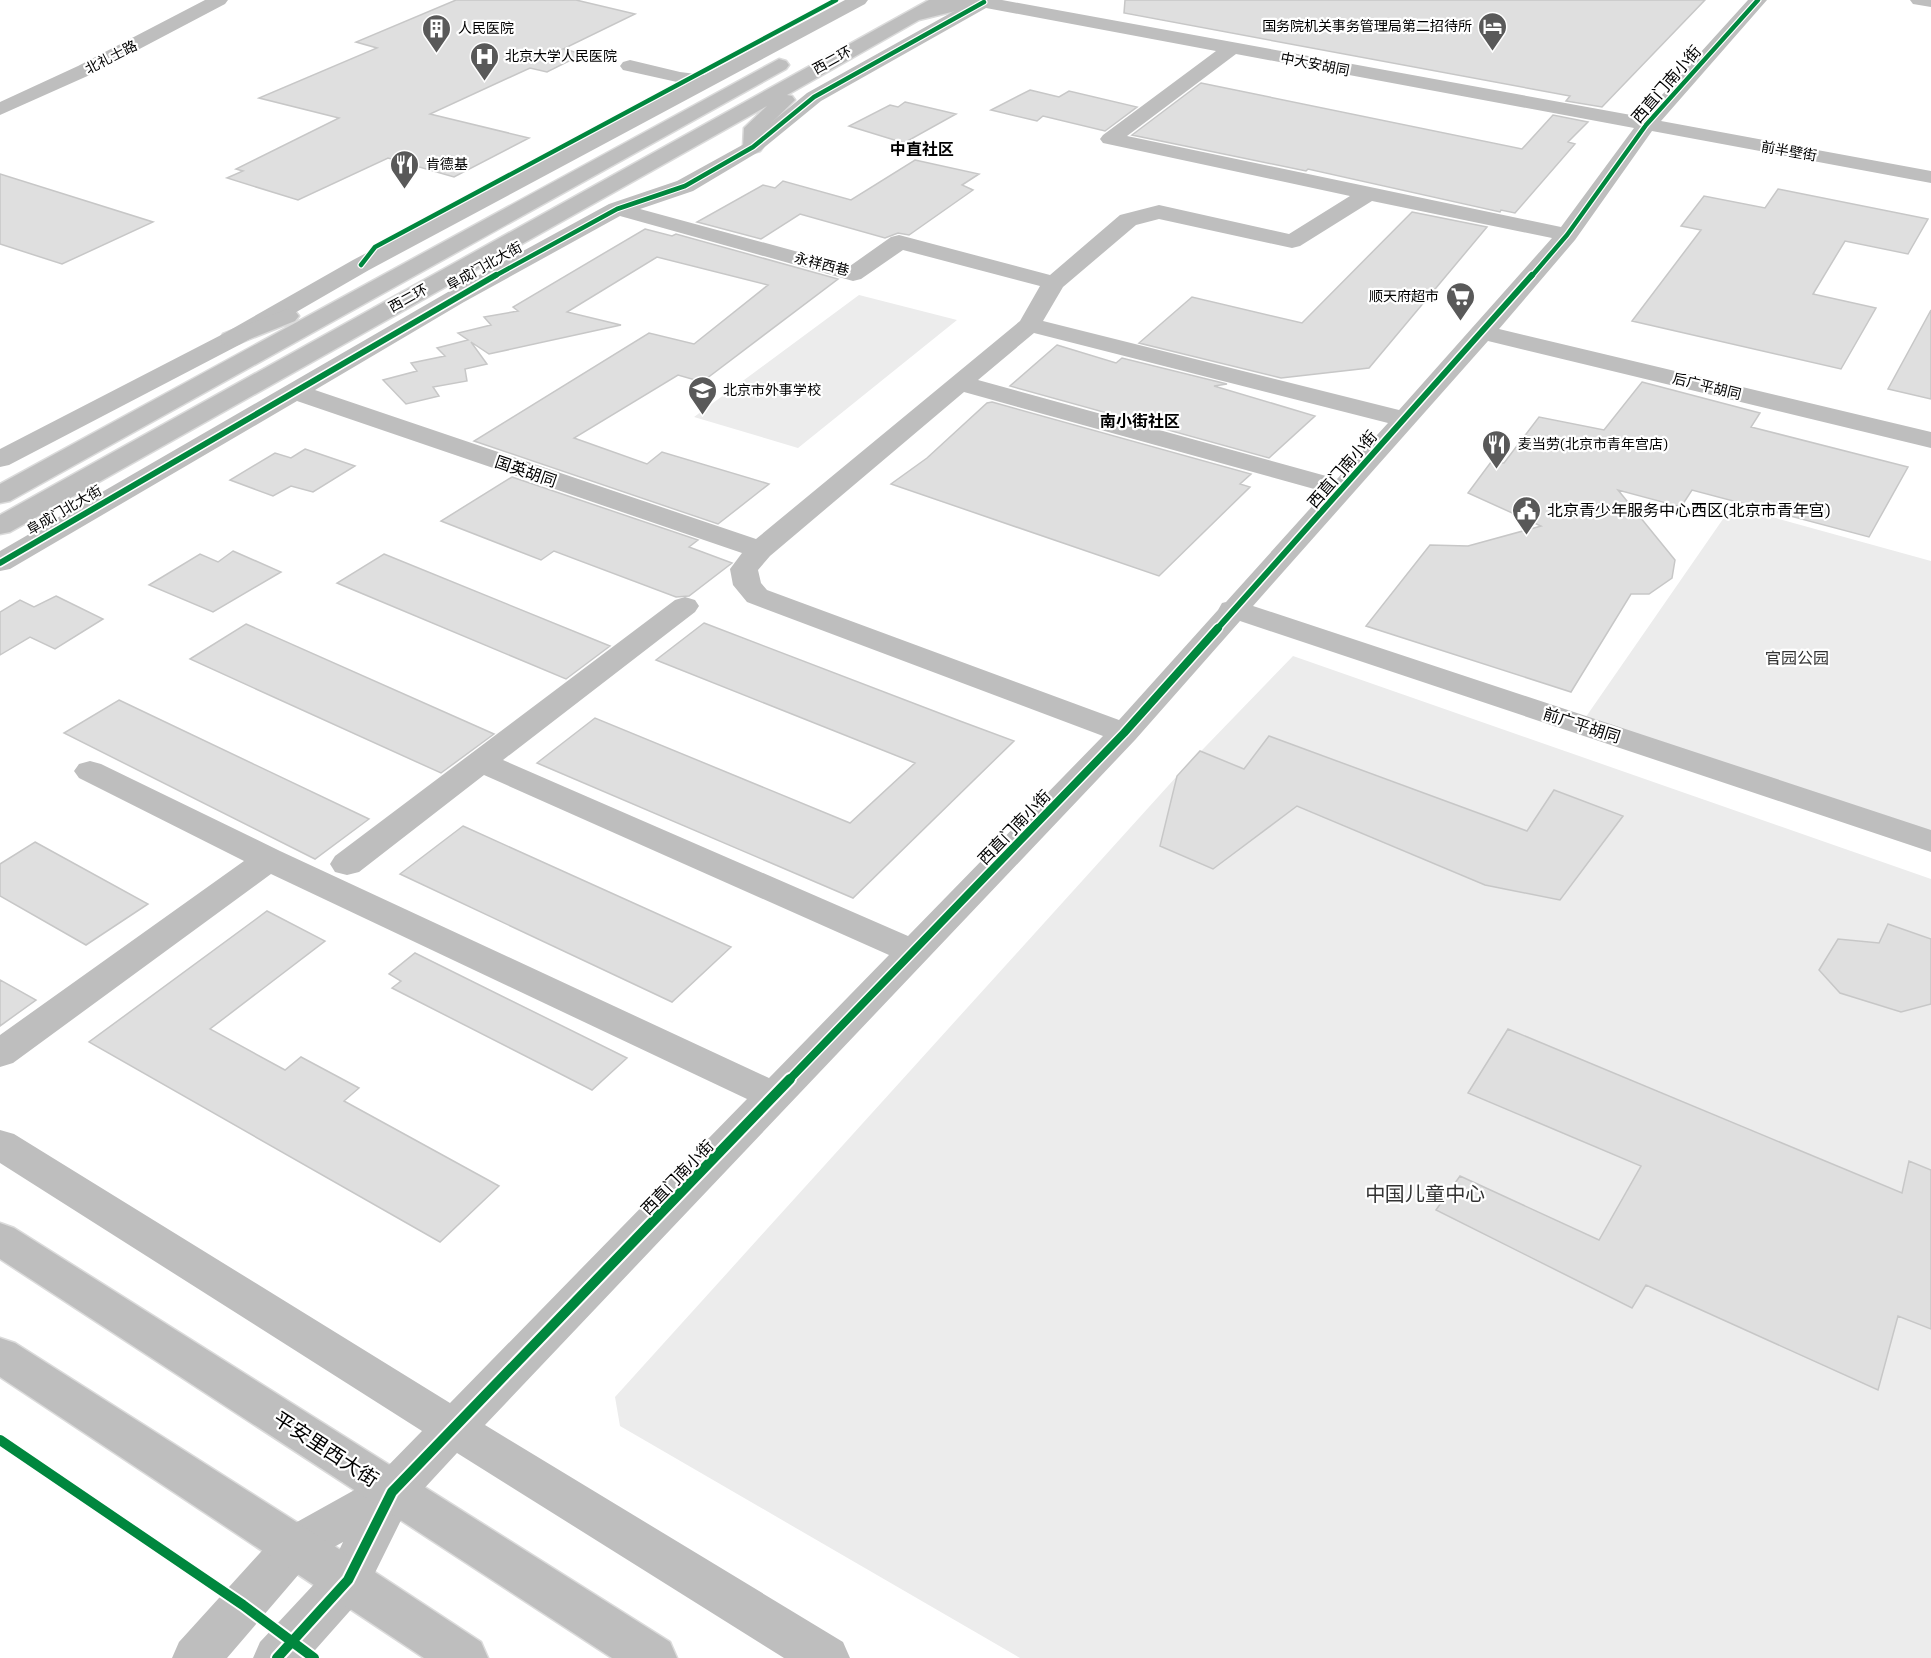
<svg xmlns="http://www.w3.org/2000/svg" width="1931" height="1658" viewBox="0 0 1931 1658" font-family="'Exo 2','Noto Sans SC',sans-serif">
<rect width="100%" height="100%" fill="#fff"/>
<path fill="#ececec" d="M859,295l98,25 -159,128 -104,-31z
M1732,506l199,55v277l-350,-114z
M1293,656l638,223v779h-911l-400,-232 -5,-29 562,-621z"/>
<path fill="#dfdfdf" stroke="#c7c7c7" stroke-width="1.5" d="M456,0h120l59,14 -72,35 20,5 -36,18 -17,-4 -100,46 99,24 -75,39 -66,-19 -90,42 -71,-22 16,-7 -7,-2 103,-51 -80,-20 118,-50 -21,-6z
M1125,0h580l-103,107 -36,-6 4,-5 -446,-83z
M1201,83l321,66 31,-34 35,7 -20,20 7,2 -60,69 -14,-3 -1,2 -192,-43 -2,2 -174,-36z
M1030,90l29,7 10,-6 68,16 -32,24 -62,-15 -6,5 -46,-11z
M905,102l51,12 -52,29 -55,-17 41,-21 8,2z
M915,160l64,14 -17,11 11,5 -64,45 -11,-2 -13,5 -85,-24 -39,25 -64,-17 66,-37 12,3 8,-7 68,19z
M0,174l153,48 -91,42 -62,-20z
M1778,189l150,30 -20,35 -63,-13 -32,53 63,14 -35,61 -209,-48 69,-91 -20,-4 23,-30 61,12z
M1412,212l75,15 -118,141 -88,10 -142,-35 53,-46 110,26z
M645,229l27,7 4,-2 162,45 -136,103 -24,-7 -104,63 73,26 15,-12 107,32 -51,40 -244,-83 175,-108 45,11 74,-59 -111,-28 -90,55 54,13 -132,29 -18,-12 16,22 -22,5 2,12 -34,6 6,9 -33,8 -23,-24 34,-9 -6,-8 34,-7 -8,-8 31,-8 -10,-7 33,-8 -7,-8 34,-6 -5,-4z
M1931,310v89l-43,-10z
M1057,345l59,18 6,-5 105,26 -13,2 101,30 -46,42 -259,-72z
M1642,382l118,31 -9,14 157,40 -39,70 -177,-47 -11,17 -63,-17 57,70 -3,18 -23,16h-18l-60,98 -205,-66 64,-81 38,1 73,-20 -73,-33 23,-31 13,1 35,-46 65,13z
M992,402l259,72 -11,10 10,3 -91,89 -268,-92 36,-26 60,-55z
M305,449l50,17 -42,26 -22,-6 -18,10 -43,-16 45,-27 16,5z
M512,477l186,63 -9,7 43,16 -43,33 -13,1 -122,-46 -13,9 -100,-39z
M233,551l48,21 -68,40 -64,-27 51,-31 18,8z
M384,554l226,92 -44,33 -229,-96z
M56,596l47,23 -48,30 -25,-12 -30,18v-43l20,-12 14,7z
M704,623l256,98 54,20 -161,157 -316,-135 58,-45 255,105 65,-60 -259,-103z
M246,624l248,110 -53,39 -251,-114z
M119,700l250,119 -54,40 -251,-126z
M1269,736l258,95 27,-41 69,26 -63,84 -75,-15 -188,-79 -84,63 -53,-23 17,-70 23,-25 44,18z
M463,826l268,121 -59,55 -272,-128z
M35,842l113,62 -62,41 -86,-49v-32z
M267,911l58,30 -115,88 75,41 16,-13 58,31 -15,13 155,85 -59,56 -351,-200z
M1888,924l43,15v65l-30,8 -61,-19 -21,-23 19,-31 41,4z
M415,953l212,105 -35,32 -200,-102 9,-7 -12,-7z
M0,980l36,20 -36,26z
M1508,1029l394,164 7,-32 22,9v159l-33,-13 -20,74 -232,-105 -14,23 -196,-98 24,-34 139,64 42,-74 -173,-73z"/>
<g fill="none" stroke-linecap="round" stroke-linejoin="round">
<defs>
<path id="major" d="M0,1223l14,5 656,414 7,16h-65l-612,-399z
M0,1338l15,5 349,222 117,77 7,16h-64l-424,-281z"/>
<path id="highway" d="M929,0h58l-3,4 -65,16 -132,75 5,1 3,4 -31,30 -1,17 -3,4 -7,2 -7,-2 -3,-4 1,-19 23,-22 -757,426 -10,2v-19z
M779,59l7,2 3,4 -3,4 -776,432 -10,2v-19z
M287,309l8,2 4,5 -4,5 -63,25 -9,-2 -3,-5 3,-5z"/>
</defs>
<use href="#major" stroke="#dbdbdb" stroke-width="3"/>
<use href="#highway" stroke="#dbdbdb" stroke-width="3"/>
<path fill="#bebebe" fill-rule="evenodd" d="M205,0h23l-3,4 -133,70 -92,41v-13l78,-36z
M845,0h23l-3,4 -496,266 -128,74 -232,121 -9,2v-18l223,-115 130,-74 333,-176 -63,-14 -3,-4 3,-4 7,-2 50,12 24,3z
M974,0h28l640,117 106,-117h19l-106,121 270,50v12l-279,-52 -77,109 -76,89 432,103v16l-443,-107 -235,265 678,224v22l-691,-231 -105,119 -650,685 358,217 7,16h-66l-327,-205 -49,53 -44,89 -56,63h-55l7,-16 72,-77 11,-23 -32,18 -84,98h-55l7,-16 100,-110 97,-54 46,-47 -422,-268v-33l14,4 436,269 297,-304 -476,-225 -258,189 -13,4v-32l244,-174 -165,-83 -5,-7 5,-7 11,-3 11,3 179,87 489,227 120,-123 -405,-180 -125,97 -12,3 -12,-3 -5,-8 5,-8 340,-256 10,-3 10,3 4,6 -4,6 -192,148 405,176 195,-200 -356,-134 -14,-17 -3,-16 12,-16 -445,-152 -287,168 -10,2v-20l448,-259 161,-88 68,-23 69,-38 61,-50zM986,8l230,43 -113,84 -3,4 3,4 247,53 -61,38 -130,-29 -39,10 -70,60 -151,-40 -8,2 -41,29 -210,-57 53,-18 67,-40 61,-50zM1236,54l398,74 -73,99 -434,-91zM1372,201l180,37 -153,172 -356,-89 20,-34 73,-62 23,-6 133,29 8,-2zM620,216l233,65 8,-2 42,-29 137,36 -20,35 -264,218 -441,-149 149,-88zM1034,333l354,90 -51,56 -359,-99zM964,392l361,100 -99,110 -4,1 -4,7 -99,110 -352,-130 -6,-7 -3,-13 12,-14z
M1910,0h21v7l-18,-3z"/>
<use href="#major" fill="#bebebe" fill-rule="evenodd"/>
<use href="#highway" fill="#bebebe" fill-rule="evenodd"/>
<defs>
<path id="cycleway-far3" d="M361,265l14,-18 461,-247
M493,277l124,-68 68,-23 68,-39 61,-50 170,-95
M1531,277l36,-42 79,-110 112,-125"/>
<path id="cycleway-far2" d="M0,563l496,-288
M1217,629l315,-354"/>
<path id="cycleway-far1" d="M788,1081l336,-348 94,-105"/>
<path id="cycleway" d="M0,1440l243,165 71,53
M277,1658l71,-78 44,-88 398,-413"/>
</defs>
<use href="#cycleway-far3" stroke="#fff" stroke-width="7"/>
<use href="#cycleway-far2" stroke="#fff" stroke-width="9"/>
<use href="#cycleway-far1" stroke="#fff" stroke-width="11"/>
<use href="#cycleway" stroke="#fff" stroke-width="14"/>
<use href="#cycleway-far3" stroke="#00873e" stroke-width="4.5"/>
<use href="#cycleway-far2" stroke="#00873e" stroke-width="6"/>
<use href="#cycleway-far1" stroke="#00873e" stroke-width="8"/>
<use href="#cycleway" stroke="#00873e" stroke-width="10"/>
</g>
<defs>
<symbol id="hotel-pin" viewBox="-11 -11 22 30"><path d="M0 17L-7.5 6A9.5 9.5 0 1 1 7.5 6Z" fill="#595959" stroke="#fff"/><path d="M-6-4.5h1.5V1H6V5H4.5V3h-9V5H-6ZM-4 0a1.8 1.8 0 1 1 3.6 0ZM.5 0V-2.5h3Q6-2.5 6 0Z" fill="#fff"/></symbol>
<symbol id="building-pin" viewBox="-11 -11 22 30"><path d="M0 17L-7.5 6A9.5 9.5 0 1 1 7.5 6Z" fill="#595959" stroke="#fff"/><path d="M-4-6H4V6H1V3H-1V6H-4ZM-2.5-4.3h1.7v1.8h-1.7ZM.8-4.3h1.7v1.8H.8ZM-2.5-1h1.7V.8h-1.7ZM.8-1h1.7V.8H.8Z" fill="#fff"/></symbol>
<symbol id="hospital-pin" viewBox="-11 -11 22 30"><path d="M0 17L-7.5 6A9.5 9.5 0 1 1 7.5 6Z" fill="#595959" stroke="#fff"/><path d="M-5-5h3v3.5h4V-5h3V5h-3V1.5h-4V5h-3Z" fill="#fff"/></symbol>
<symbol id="restaurant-pin" viewBox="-11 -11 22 30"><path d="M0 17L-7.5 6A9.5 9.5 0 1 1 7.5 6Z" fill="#595959" stroke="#fff"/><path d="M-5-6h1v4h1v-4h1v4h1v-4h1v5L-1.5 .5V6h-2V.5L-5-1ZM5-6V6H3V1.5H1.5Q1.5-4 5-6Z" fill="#fff"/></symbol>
<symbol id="supermarket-pin" viewBox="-11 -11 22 30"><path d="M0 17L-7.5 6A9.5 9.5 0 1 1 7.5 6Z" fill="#595959" stroke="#fff"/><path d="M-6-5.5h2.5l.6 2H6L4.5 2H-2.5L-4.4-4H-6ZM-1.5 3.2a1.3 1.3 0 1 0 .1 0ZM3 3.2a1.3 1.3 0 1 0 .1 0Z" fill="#fff"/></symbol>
<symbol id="school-pin" viewBox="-11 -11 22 30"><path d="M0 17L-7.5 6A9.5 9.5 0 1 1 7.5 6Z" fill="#595959" stroke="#fff"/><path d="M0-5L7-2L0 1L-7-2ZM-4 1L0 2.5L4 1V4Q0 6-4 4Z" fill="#fff"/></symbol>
<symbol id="civic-pin" viewBox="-11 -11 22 30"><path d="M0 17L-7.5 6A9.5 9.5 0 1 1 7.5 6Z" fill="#595959" stroke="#fff"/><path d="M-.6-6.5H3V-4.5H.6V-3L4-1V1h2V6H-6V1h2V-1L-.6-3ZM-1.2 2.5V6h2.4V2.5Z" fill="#fff"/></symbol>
</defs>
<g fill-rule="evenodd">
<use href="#hotel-pin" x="1476" y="10" width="33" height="45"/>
<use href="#building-pin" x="420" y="12" width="33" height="45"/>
<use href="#hospital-pin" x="468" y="40" width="33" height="45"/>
<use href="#restaurant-pin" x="388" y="148" width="33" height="45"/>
<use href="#supermarket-pin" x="1444" y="280" width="33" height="45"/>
<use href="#school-pin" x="686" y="374" width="33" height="45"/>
<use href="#restaurant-pin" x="1480" y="428" width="33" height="45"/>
<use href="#civic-pin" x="1510" y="494" width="33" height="45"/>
</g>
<g text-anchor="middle" stroke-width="4.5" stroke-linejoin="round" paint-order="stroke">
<g font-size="14" fill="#000" stroke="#fff" text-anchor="start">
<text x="1472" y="31" text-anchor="end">国务院机关事务管理局第二招待所</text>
<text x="458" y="33">人民医院</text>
<text x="505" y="61">北京大学人民医院</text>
<text x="426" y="169">肯德基</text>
<text x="1439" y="301" text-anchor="end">顺天府超市</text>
<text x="723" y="395">北京市外事学校</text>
<text x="1518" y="449">麦当劳(北京市青年宫店)</text>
</g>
<g font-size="14" fill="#000" stroke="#fff">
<text transform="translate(111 57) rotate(-27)" y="5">北礼士路</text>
<text transform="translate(832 60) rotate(-29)" y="5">西二环</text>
<text transform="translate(1315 64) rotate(11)" y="5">中大安胡同</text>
<text transform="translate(1789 151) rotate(10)" y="5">前半壁街</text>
<text transform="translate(822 264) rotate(14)" y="5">永祥西巷</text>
<text transform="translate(484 266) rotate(-29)" y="5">阜成门北大街</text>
<text transform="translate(408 298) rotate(-29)" y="5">西二环</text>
<text transform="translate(1707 386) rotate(14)" y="5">后广平胡同</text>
<text transform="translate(64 510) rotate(-30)" y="5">阜成门北大街</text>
</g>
<g font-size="16" fill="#000" stroke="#fff">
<text transform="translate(1666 84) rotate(-49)" y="6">西直门南小街</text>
<text transform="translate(1342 469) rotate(-49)" y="6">西直门南小街</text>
<text transform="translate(526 471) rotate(19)" y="6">国英胡同</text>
<text transform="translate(1582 725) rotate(18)" y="6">前广平胡同</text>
<text transform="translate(1014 827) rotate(-46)" y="6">西直门南小街</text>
<text transform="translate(677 1177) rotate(-46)" y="6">西直门南小街</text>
</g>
<g font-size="16" font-weight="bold" fill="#000" stroke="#fff">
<text x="922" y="155">中直社区</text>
<text x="1140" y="427">南小街社区</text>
</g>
<g font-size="16" fill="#000" stroke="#fff" text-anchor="start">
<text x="1547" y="516">北京青少年服务中心西区(北京市青年宫)</text>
</g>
<g font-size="16" fill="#333" stroke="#fff">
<text x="1797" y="664">官园公园</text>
</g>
<g font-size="20" fill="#333" stroke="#fff">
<text x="1425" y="1201">中国儿童中心</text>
</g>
<g font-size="20" fill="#000" stroke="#fff">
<text transform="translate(326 1449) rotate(33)" y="7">平安里西大街</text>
</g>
</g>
</svg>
